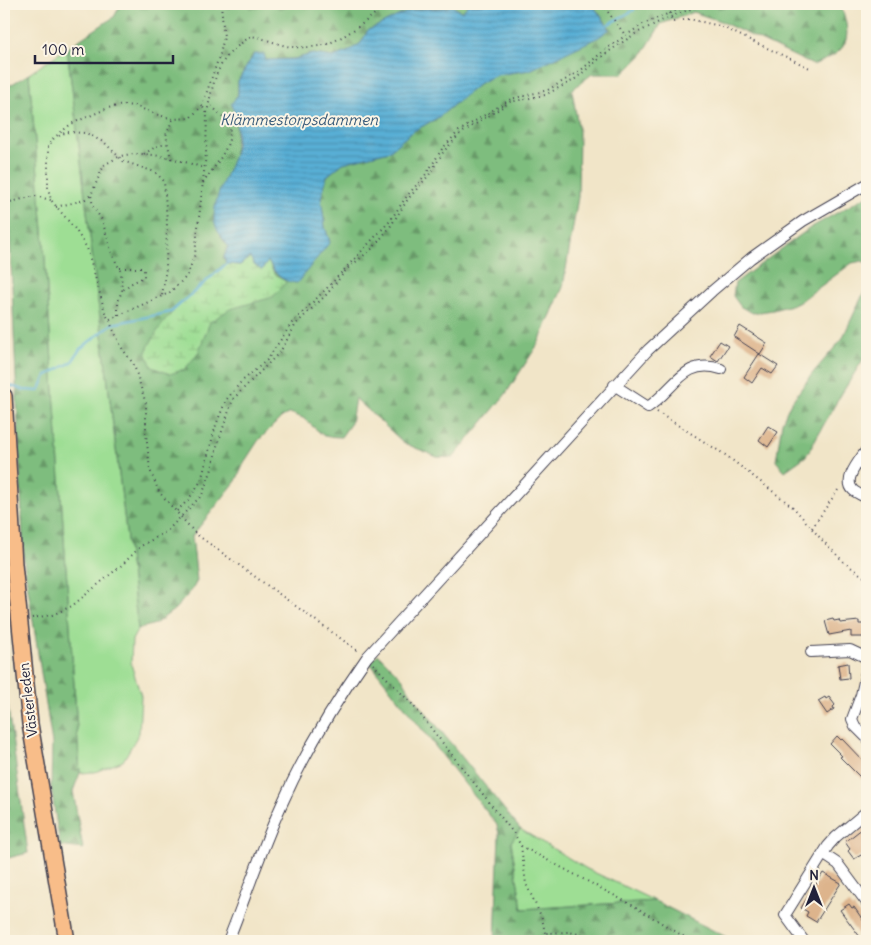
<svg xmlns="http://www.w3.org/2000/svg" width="871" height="945" viewBox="0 0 871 945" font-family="Delius,sans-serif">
<defs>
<pattern id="forest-firs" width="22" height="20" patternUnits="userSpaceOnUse" patternTransform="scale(1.25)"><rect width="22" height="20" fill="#7ebd7e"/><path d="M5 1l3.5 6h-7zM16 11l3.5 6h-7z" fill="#679968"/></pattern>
<pattern id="wetland-marsh" width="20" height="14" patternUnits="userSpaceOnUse" patternTransform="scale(1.25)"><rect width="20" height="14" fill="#9ede94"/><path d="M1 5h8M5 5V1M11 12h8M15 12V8" fill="none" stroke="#88be80"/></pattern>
<pattern id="water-rules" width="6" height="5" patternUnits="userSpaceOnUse" patternTransform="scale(1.25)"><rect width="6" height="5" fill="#59afd5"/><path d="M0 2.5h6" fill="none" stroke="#498eae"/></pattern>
</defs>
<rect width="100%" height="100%" fill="#fcf5e5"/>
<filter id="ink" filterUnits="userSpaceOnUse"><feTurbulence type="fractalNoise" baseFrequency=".02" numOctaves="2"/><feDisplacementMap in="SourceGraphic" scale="10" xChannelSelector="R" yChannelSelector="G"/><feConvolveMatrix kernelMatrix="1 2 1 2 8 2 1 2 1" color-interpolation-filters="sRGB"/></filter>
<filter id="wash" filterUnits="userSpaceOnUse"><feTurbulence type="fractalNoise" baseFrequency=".0096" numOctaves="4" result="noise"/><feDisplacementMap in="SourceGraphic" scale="20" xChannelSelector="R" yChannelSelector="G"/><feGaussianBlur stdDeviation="1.12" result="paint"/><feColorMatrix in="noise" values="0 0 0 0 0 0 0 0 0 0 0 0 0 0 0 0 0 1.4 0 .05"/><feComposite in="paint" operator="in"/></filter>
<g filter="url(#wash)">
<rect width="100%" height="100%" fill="#f1e5c8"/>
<path fill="#9ede94" stroke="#608068" d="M67,48l71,581 -6,11 -1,24 10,32 -2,37 -16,28 -28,11 -15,1 -37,-543 -14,-156z
M520,829l67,40 68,32 -133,8 -11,-67z"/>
<path fill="url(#forest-firs)" stroke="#50705c" d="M121,4h380l-38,8 -11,-6c-9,3 -18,0 -28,2 -20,2 -37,15 -56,22l-7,13 -12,8 -16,6 -20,-3 -19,5 -28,1 -12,-6 -16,27v14l-6,9 5,13 -3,39 -15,37 2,44 7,9 -4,11h26l18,4 6,12 56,-31 -5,-15 -4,-29 6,-22 16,-13 46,-12 23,-19 27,-15 41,-34 16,-8 34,-5 80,-42 -18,-24h248c5,13 12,33 1,45 -6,7 -19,12 -28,16l-93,-44 -27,-9 -32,12 -19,31 -19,19h-31l-20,16 7,42 -1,65 -15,90 -25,57 -33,51 -52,63 -16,-1 -33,-14 -49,-45 -4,25 -10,14 -17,-1 -21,-18 -13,-5 -8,4 -24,24 -13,20 -9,20 -44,55 5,45 -5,9 -17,19 -20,15 -17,5 -71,-581 47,-31z
M29,74l14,156 37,543 -7,18 10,58 -23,-3 -9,-59 1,-44 -28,-180 -18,-417 1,-59z
M867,196v70v-3l-5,-2 -10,2 -54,40 -25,7 -20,3 -12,-6 -8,-11 2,-13 75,-55z
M867,286v67l-31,50 -30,53 -21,15 -9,-10 6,-39 8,-18 22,-30 30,-35z
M378,654l24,24 10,17 108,134 -9,13 11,67 133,-8 79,40h-239l4,-107 -2,-9 -127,-162z
M4,679l24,174 -24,6z"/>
<path fill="url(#wetland-marsh)" stroke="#608068" d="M250,257l18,4 6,12 12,9 -13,15 -43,12 -20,13 -12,31 -13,16 -15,5 -18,-7 -6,-15c16,-37 48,-60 77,-87l2,-1 15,1z"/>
<path fill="url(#water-rules)" stroke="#3e6888" d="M501,4h91l18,25 -11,8 -69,33 -34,5 -16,8 -41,34 -27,15 -23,19 -46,12 -16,13 -6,22 4,29 5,15 -33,41c-15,-1 -22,-9 -29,-22l-6,9 -8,-5 -4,-8 -10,8 -14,-1 -2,-7 4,-11c-6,-8 -14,-19 -14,-28 0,-21 12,-41 19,-60 6,-16 5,-38 -2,-54l7,-9v-14l16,-27h10l2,6 28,-1 19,-5 20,3 16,-6 12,-8 7,-13c16,-6 28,-15 44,-19 14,-4 27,-1 40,-5l10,6 6,-7z"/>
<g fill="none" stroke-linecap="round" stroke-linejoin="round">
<path stroke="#59afd5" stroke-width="2.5" d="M607,25l27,-15v-6
M11,386l13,4 15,1 7,-15 26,-14 8,-13 32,-25 59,-12 55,-48"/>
</g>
<g id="blocks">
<path fill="#ddb48c" d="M740,326l27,17 -7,11 -26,-17z
M720,341l8,5 -10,15 -8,-5z
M759,354l19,12 -6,8 -10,-6 -10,15 -8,-6z
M768,426l10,6 -10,15 -9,-7z
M833,619l1,2 5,-1 1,3 19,-2v3h5l1,13h-14v-6l-22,4 -4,-14z
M848,663l1,15 -9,1 -2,-14z
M825,697l1,2 3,-2 6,8 -2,2 1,2 -7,5 -9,-13z
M837,736l4,4 1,-1 25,26v19l-27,-27 2,-1 -12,-12z
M863,828l4,6v14l-5,4 1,2 -9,5 -6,-8 2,-2 -5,-7z
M823,873l18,10 -25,39 -10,-6 2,-4 -7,-4z
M849,904l3,4 2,-1 13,19v15h-4l-23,-31z"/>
</g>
</g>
<g filter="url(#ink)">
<use href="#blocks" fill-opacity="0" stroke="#413f50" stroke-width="1"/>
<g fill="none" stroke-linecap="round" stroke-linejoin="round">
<defs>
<path id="minor" d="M614,385l34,22c27,-18 36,-50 73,-38
M867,449c-6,10 -25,30 -14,41 3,3 10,6 14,8
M811,652l39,-2 17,8
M867,668l-6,27 -9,24 3,7 12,12
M823,854l15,10 29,39
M228,941c18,-45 33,-91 53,-135 23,-52 53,-102 86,-149l281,-307 64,-59 39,-33 52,-37 64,-37
M804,941l-19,-26 43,-69 8,-9 31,-26"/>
<path id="highway" d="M4,396l10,168 16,160 37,217"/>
</defs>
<use href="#minor" stroke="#413f50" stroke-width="12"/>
<use href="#highway" stroke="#413f50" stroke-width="18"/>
<path stroke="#413f50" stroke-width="2" stroke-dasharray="1 4" stroke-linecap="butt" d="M221,4l3,33 -4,17 -18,52 -12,12 -17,1 -18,-5 -20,-8 -12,-1 -15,3 -37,16 -17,14 -6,9v41l3,12 24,29 12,19 18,64 17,36 12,17 12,39v30l4,36 9,22 37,42 162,117
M602,4l24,32
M669,13l4,9 16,-3 31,7 92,43
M207,113c4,-20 8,-44 22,-59 7,-7 15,-13 22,-18 14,2 27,9 41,11 10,1 27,0 35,-3 19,-7 45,-26 58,-40
M59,136l7,-4 20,1 19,10 18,18 32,11 9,9 3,41 -1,46 -4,28
M144,154l13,-8 10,-2
M171,159l-5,-24 7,-16
M203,183c9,-13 32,-40 26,-56 -3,-8 -14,-17 -20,-24
M6,203l29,-7 16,4
M56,207l28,-7 7,-5
M120,268h22l2,2v7l-14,7 -7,6
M118,315v-13l4,-12 -1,-18 -9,-18 -10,-34 -9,-13 -2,-12 13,-30c6,-3 14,-9 21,-10 26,-4 55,5 79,13
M110,319l59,-26 18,-17 8,-22 11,-100 1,-41 -5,-7
M657,412l70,44 66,51 29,33 23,23 22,16
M177,511l11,-11 13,-19 15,-56 10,-25 15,-18 26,-22 25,-37 36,-36 61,-65 18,-26 20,-23 15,-24 17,-18 52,-32 37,-9 32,-19 26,-22 37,-25 49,-20
M812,528l28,-41
M32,618l20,-3 20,-9 51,-42 18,-18 26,-15 35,-36 10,-26 5,-23 16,-47 47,-47 16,-28 31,-30 20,-25 26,-21 17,-21 18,-28 21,-24 15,-24 16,-17 50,-32 35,-7 29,-15 31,-26 30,-20 28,-14 40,-16
M373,664l39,40 103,131 6,11 5,38 16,34 3,15 4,8
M521,846l113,60 57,35
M542,941l3,-8 24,-1 43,9"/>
<use href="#minor" stroke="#fff" stroke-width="10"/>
<use href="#highway" stroke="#f8bd89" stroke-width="15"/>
</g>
</g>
<g text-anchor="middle" stroke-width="4" stroke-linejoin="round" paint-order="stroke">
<g font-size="14" fill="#22223b" stroke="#fcf5e5">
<text transform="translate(28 700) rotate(-97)" y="5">Västerleden</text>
</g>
<g font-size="15" font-style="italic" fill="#385a79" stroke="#fcf5e5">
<text x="299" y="125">Klämmestorpsdammen</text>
</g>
</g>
<rect width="871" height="945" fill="none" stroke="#fcf5e5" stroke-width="20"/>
<g transform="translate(814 888)" stroke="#fcf5e5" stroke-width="4" paint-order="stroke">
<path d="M0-4L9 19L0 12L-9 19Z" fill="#22223b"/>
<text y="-8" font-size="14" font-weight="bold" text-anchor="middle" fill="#22223b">N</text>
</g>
<path d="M35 55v8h138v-8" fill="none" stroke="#22223b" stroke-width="2.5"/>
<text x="42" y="55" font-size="15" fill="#22223b" stroke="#fcf5e5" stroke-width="4" paint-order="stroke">100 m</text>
</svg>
